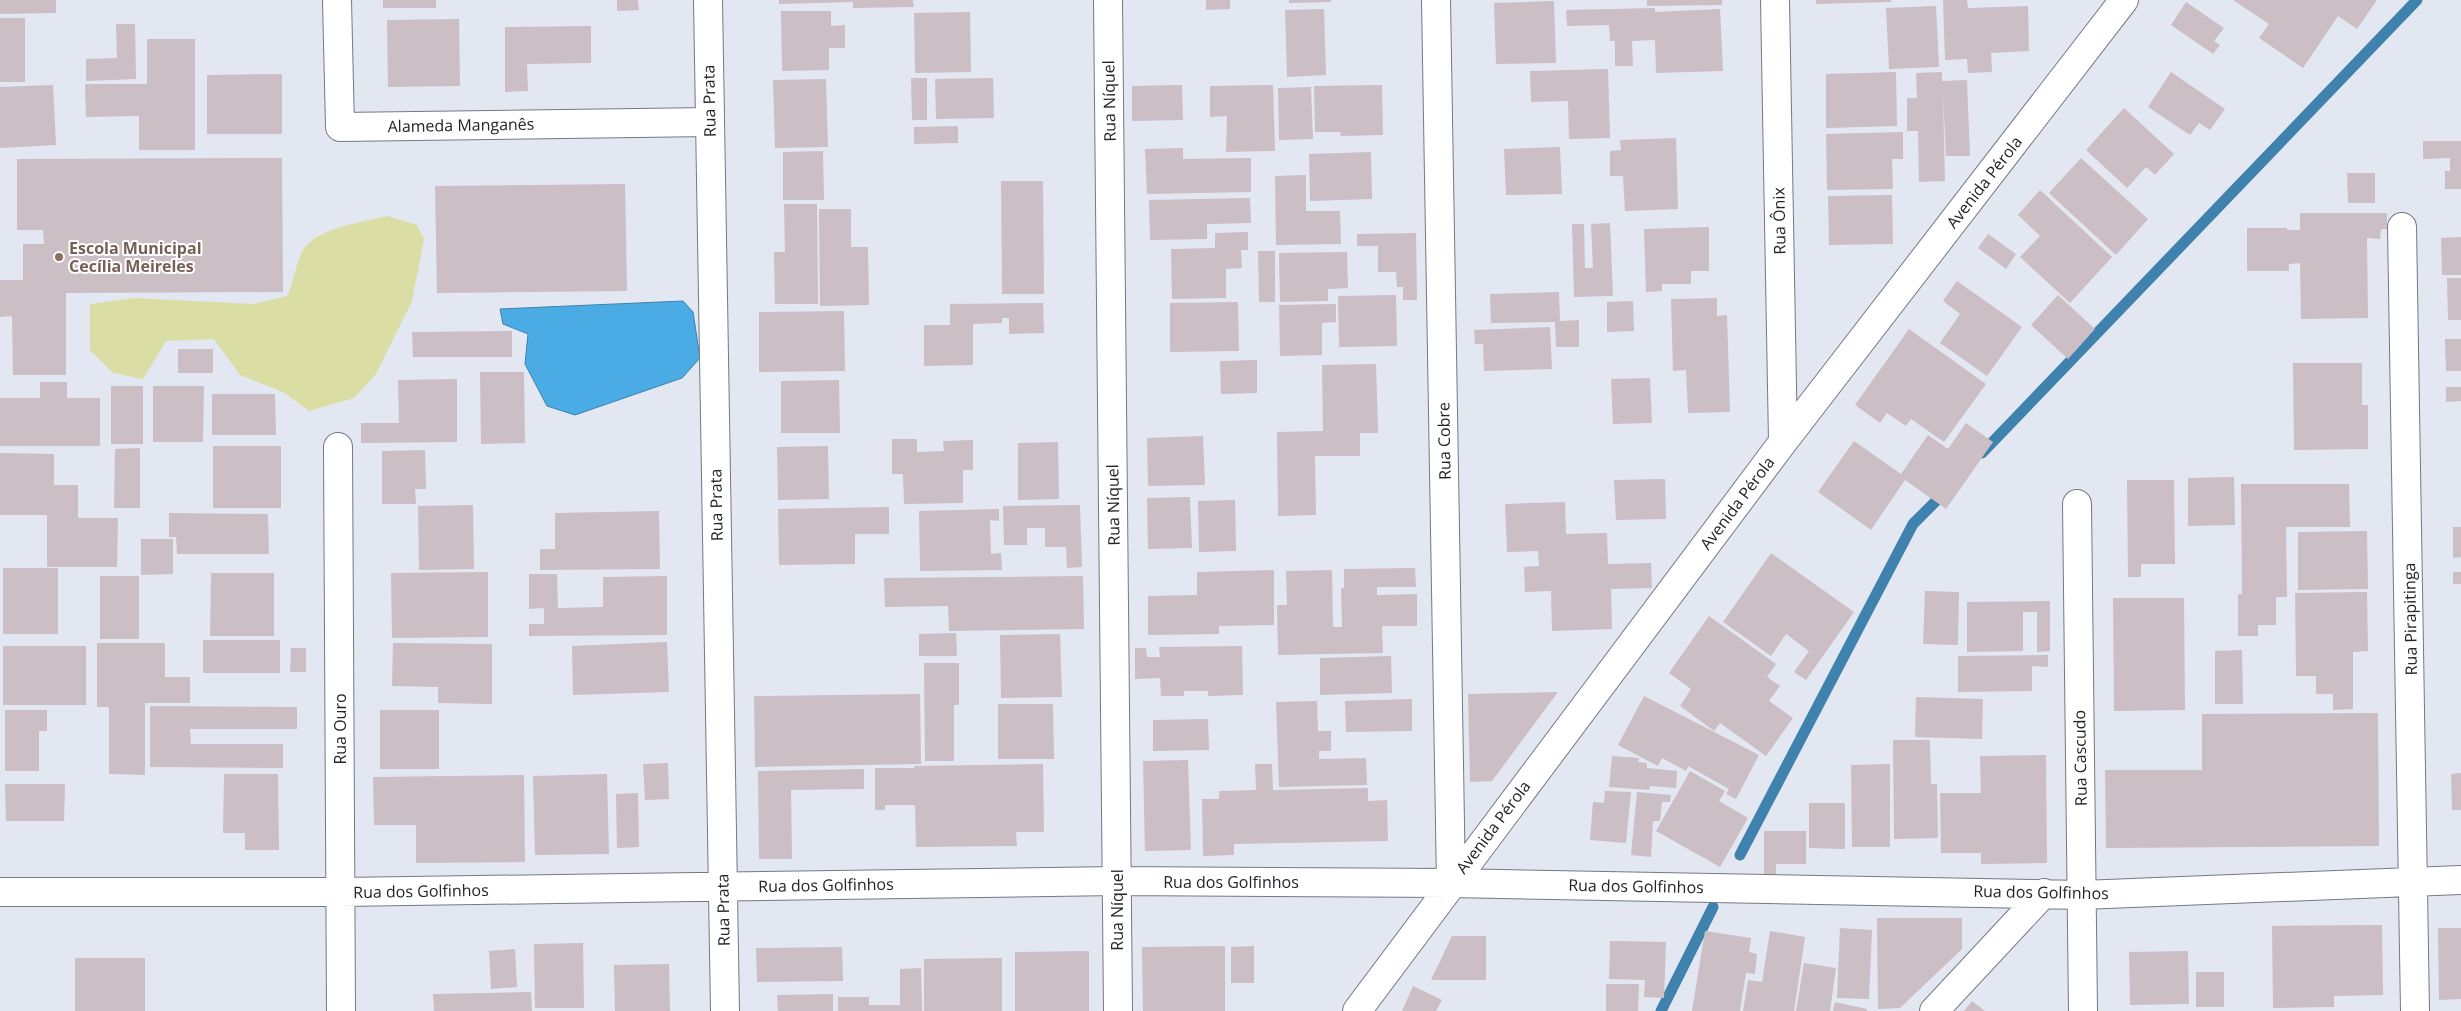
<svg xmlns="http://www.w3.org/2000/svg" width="2461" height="1011" viewBox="0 0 2461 1011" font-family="'Open Sans',sans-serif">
<rect width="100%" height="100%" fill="#e3e7f2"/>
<path fill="#dadda4" d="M387,216l30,9 7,14 -12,62 -36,73 -22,24 -45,13 -26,-19 -43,-17 -26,-36 -48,2 -23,38 -30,-6 -23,-23v-46l45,-6 118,6 34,-8c7,-14 8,-30 15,-44 12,-24 61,-30 85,-36z"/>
<path fill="#4aabe5" stroke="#3e82ad" d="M683,301l10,11 7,46 -18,20 -107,37 -28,-9 -22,-42 3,-30 -25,-10 -3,-15z"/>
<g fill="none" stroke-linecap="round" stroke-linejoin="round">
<path stroke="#3e82ad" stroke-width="11" d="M1982,453l435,-453
M1740,855l173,-331 32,-32
M1661,1011l52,-104"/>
</g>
<path fill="#cbbec4" d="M0,0h56v13l-56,1z
M383,0h53v8h-53z
M617,0h21l1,10 -22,1z
M779,0h134l1,7 -61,1v-6l-74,2z
M1206,0h24v9l-24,1z
M1289,0h42v2l-42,1z
M1647,0h75v5l-75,1z
M1816,0h75v2l-75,2z
M1943,0h24l1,8 60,-2 1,45 -38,2 1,19 -24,1 -1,-14 -22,1z
M2233,0h144l-20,29 -19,-13 -35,52 -44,-30 10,-14z
M1554,1l2,62 -60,1 -2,-61z
M2186,2l38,26 -10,13 6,4 -7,9 -42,-29z
M1936,6l3,61 -50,2 -3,-61z
M1655,8v4l65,-3 3,62 -67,2 -1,-33 -23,1 1,25h-18v-25h-5l-1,-16 -42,1 -1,-16z
M1324,9l2,66 -39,2 -2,-67z
M781,11h50v15l14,-1v23h-16v22l-47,1z
M970,12l1,60 -56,1 -1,-60z
M0,18h25v64h-25z
M459,19l1,67 -72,1 -1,-67z
M116,24h19l1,55 -50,2v-22l31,-1z
M591,26v37l-64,1 1,27 -23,1v-65z
M147,39h48v111h-56v-34l-53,1 -1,-33h62z
M1608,69l2,69 -41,1 -1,-38 -37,1 -1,-31z
M1896,72l1,54 -71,2v-54z
M1942,72v9l25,-1 3,76h-24l-3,-61 2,86 -26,1 -1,-51h-11v-33h10l-1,-25z
M2171,72l54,37 -15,21 -11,-7 -9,12 -42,-28z
M282,74v60h-75v-59z
M911,78h16v42h-15z
M993,78l1,40 -58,1 -1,-40z
M826,79l2,68 -53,1 -2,-68z
M53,85l3,60 -56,3v-61z
M1182,85l1,35 -51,1v-35z
M1273,85l2,66 -49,1 1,-36 -17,1v-31z
M1382,85l1,50 -42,1 -1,-4h-25l-1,-46z
M1311,87l2,52 -34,1 -1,-52z
M2124,108l50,46 -19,21 -9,-8 -19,21 -41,-38z
M958,126v17l-44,1v-17z
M1903,132v27h-11l1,30 -66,1 -1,-56z
M1676,138l2,71 -53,2 -2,-35h-13v-25l11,-1 -1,-10z
M2423,141h38v48h-16v-18h5v-13l-27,1z
M1560,147l2,47 -56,1 -2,-46z
M1183,148v11l68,-1v34l-104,2 -2,-45z
M823,151l1,49h-41v-48z
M1371,152l1,47 -62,2 -1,-47z
M282,158l1,134 -217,1v82h-53l-1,-59 -12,1v-37h23v-36h21l-1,-14h-26v-71z
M2081,158l67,61 -32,36 -67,-62z
M2347,173h28v30h-27z
M1306,175v36h34l1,33 -65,1 -1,-69z
M1001,181h42l1,113h-42z
M625,184l2,107 -190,2 -2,-107z
M2040,190l72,67 -42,46 -50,-46 20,-21 -22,-21z
M1892,195l1,49 -64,1 -1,-49z
M1250,198l1,25 -44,1v15l-57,1 -1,-40z
M784,204h33l1,100h-43l-1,-52h11z
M819,209h32v38h17l1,58 -49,1z
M2300,213h87v16h-6l-1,10 -13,-1 1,80 -67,1 -1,-56 -11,1v7h-42v-43h40v2h13z
M1610,223l3,73 -39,1 -2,-73h12l1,44h8l-2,-44z
M1709,227v44h-18v13h-29v7l-16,1 -2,-63z
M1248,232v18h-7l1,18 -16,1v29l-54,1 -1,-50 44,-1v-15z
M1416,233l1,67h-14v-13h-6l-1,-15h-18v-26h-21v-12z
M1988,234l28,20 -10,15 -28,-21z
M2461,237v38h-19l-1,-37z
M1258,251h17v51h-16z
M1347,252l1,36 -20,1v12l-48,1 -1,-49z
M2447,278h14v42h-13z
M1957,281l65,46 -35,49 -47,-33 20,-29 -17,-13z
M1559,292l1,29 19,-1v27h-23l-1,-25 -64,1 -1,-29z
M1396,295l1,51 -58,1 -1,-51z
M2058,295l37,34 -27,30 -37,-34z
M1717,298v18l10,-1 3,97 -42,1 -2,-43 -13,1 -2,-72z
M1633,301l1,30 -27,1v-30z
M1238,302l1,49 -69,1v-49z
M1043,303l1,30 -35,1v-16h-7v5l-29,1v41l-49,1v-41h26v-21z
M1336,304v18l-14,1v32l-42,1 -1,-51z
M844,311l1,60 -86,1v-60z
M1550,327l2,42 -68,2 -1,-27h-8l-1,-14z
M1909,329l77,55 -42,58 -33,-23 -5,7 -19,-13 -7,10 -25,-18z
M512,331v26h-99l-1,-25z
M2445,339h16v32h-15z
M178,349h35v24h-35z
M1257,360v33l-36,1 -1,-33z
M2293,363h69v42h6v44l-74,1z
M1376,364l2,69h-18v23h-45l1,59 -38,1 -1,-84 46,-1 -1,-66z
M480,372h44l1,71 -44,1z
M1650,378l2,45 -39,1 -2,-45z
M457,379v63l-96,1v-20h38l-1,-43z
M839,380l1,53h-59v-52z
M40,382h27v16h33v48h-100v-48h40z
M111,386h32v58h-32z
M153,386h51l-1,56h-50z
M2446,387h15v14l-15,1z
M212,394h63l1,41h-64z
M1966,423l27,19 -47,67 -41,-29 -34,50 -53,-38 36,-51 47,33 27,-39 20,14z
M1203,436l2,49 -57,1 -1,-48z
M892,439h25v13l27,-1 -1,-10 30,-1v30h-10v33l-59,1 -1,-30h-11z
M1058,442l1,57 -41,1v-57z
M213,446h68v62h-68z
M828,446l1,53 -51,1 -1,-53z
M140,448v60h-26l1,-59z
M425,450l1,39h-11l1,15h-34v-53z
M0,453l54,1v31h24v33h40l-1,49h-70v-52h-47z
M2234,477l1,48 -47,1v-48z
M1665,479l1,40 -50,1 -2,-40z
M2127,480h47l1,84h-34v13h-13z
M2241,484h108l1,43h-64l1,70h-11v28h-18v11h-20v-42h4z
M1190,497l2,51 -44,1 -1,-51z
M1235,500l1,51 -37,1 -1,-51z
M1565,502l1,32 41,-1 1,31 43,-1 1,25 -41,1 1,40 -60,2 -1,-40 -26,1 -1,-25 15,-1 -1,-15 -31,1 -2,-48z
M473,505l1,64 -55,1 -1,-64z
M1080,505l2,62 -15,1 -1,-21h-21v-19h-18v17h-23l-1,-39z
M889,507v27h-34v30l-76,1 -1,-56z
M999,509v12l-9,-1 1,34 10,-1 1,17 -82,1 -1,-60z
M659,511l1,58 -120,1v-21h15v-36z
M169,513l99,1 1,40h-92l-1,-17h-7z
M2453,527h8v30l-8,1z
M2367,531l1,58 -70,1v-58z
M141,539h32v35l-32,1z
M1771,553l83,59 -48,68 -12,-8 15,-21 -23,-17 -15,22 -48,-34z
M3,568h55v66h-55z
M1415,568l1,19h-39v8l40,-1v32h-35l1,27 -105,2 -1,-50h10l-1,-34 46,-1 1,57h9l-1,-39h3v-19z
M1274,570v55l-55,1v8l-71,1v-39l49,-1v-23z
M488,572v65l-96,1 -1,-65z
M2453,572h8v12h-8z
M211,573h63v63h-64z
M529,574h28l1,34 45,-1v-30l64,-1v59l-138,1v-12h15v-16l-15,1z
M100,576h39v63h-39z
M1083,576l1,53 -135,2 -1,-25 -63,1 -1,-29z
M1925,591l34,1 -1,53 -35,-1z
M2367,592l1,59 -15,1v57l-20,1v-16h-17v-18h-20l-1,-83z
M2113,598h71l1,112 -71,1z
M2050,601v50l-13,1v-40h-14v39l-56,1v-50z
M1709,616l67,48 -9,13 13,9 -11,15 24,17 -27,38 -46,-33 -6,8 -34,-25 11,-17 -22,-16z
M956,633l1,23h-38v-22z
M1060,634l2,63 -61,1 -1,-63z
M203,640h77v33h-77z
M667,642l2,50 -96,3 -1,-49z
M97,643h68v34h25v26h-45v72l-36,-1v-67h-12z
M393,643l99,1v60l-54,-1v-16l-46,-1z
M3,646h83v59h-83z
M1242,646l1,49 -35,1v-5h-24v5h-23l-1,-18 -25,1v-31h11l1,9h13l-1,-10z
M291,648h15v24h-16z
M2242,650l1,54h-28v-53z
M2048,655v12l-16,-1v25l-74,1v-36z
M1391,656l1,37 -72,2v-37z
M924,663h35v42h-5v56h-29z
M1558,692l-66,89 -22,1 -2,-88z
M920,694l1,70 -166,3 -1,-71z
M1644,696l115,59 -23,44 -10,-5 3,-5 -41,-23 -2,5 -24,-13 -4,8 -40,-21z
M1916,697l67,2 -1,40 -67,-2z
M1412,699v32l-66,1 -1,-31z
M1317,701l1,30h13v20h-12v8l47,-1 1,27 -88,2 -3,-85z
M998,704h55l1,55h-56z
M150,706l147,1v22h-107l1,15h92v24l-133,-1z
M5,710h42v21h-8v40h-34z
M380,710h59v59h-59z
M2378,713l1,133 -273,2 -1,-78h97v-56z
M1208,719l1,31 -56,1v-31z
M1893,740h37l1,44h6l1,54 -44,1z
M2046,755l1,108 -66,1v-11h-40l-1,-60h41l-1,-37z
M1612,756l27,2 -1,4 9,1v5l30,3 -1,17 -26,-2 -1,4 -40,-3z
M1188,760l3,90 -46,1 -2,-90z
M668,763l1,36 -24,1 -2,-36z
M1043,764l1,68h-28l1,14 -101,1 -1,-42h-30v5h-10v-42h39v-2z
M1255,764h17l1,26 95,-2v13l19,-1 1,41 -154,3v11l-31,1 -1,-57h17v-8l37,-1z
M1890,764v83h-38l-1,-82z
M864,769v20l-73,1 1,69h-33l-1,-88z
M1690,771l35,20 -6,10 29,17 -28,49 -64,-36z
M2461,773v37h-9l-1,-36z
M224,774h54l1,76h-34v-17h-22z
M607,774l2,80 -74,1 -2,-79z
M524,775l1,87 -109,1v-38h-42l-1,-48z
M5,784h60l-1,37h-58z
M1605,791l26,1 -5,51 -36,-3 3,-38 11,1z
M1637,792l34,3 -1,7h-8l-2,19h-7l-2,36 -20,-2z
M638,793l1,54 -22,1 -1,-54z
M1809,803h36v46l-36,-1z
M1764,831h42v33h-30v15l-12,1z
M1877,918h85v31l-62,59 -22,1z
M2382,925l1,70 -49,1v11l-61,1 -1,-82z
M1840,928l32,2 -3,69 -32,-1z
M2438,928h23v71l-22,1z
M1705,931l46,7 -2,14 8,2 -2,20 -9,-1 -6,38h-48z
M1770,931l35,6 -11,74h-51l5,-31 14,2z
M1452,936h34v44h-55z
M1610,941l56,1 -2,56 -20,-1 1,-17 -36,-1z
M583,943l1,65h-49l-1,-64z
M1225,946v65h-82l-1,-64z
M1254,946v37h-23v-36z
M842,947l1,34 -86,1 -1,-34z
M515,949l2,38 -26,2 -2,-38z
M1089,951v60h-74v-59z
M2188,951l1,53 -59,1 -1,-53z
M75,958h70v53h-70z
M1002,958v53h-78v-52z
M1804,963l32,5 -6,43h-34z
M669,964l1,47h-55l-1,-46z
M921,968l1,43h-84v-14h31v8h31v-36z
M2196,972h28v35h-28z
M1606,984h33l-1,27h-32z
M1413,986l29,14 -6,11h-34z
M531,992l1,19h-98l-1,-17z
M833,994v17h-55l-1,-16z
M1972,1001l13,10h-21z
M1835,1002l32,7v2h-34z"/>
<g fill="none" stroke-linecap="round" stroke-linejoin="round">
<defs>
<path id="minor" d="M337,0l3,127 370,-5
M708,0l17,1011
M1108,0l10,1011
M1436,0l15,883
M1775,0l8,442
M2402,227l13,784
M338,447l3,564
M2077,504l6,507
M0,892h341l776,-11 334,2 631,12 379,-15
M1357,1011l426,-569 341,-442
M1934,1011l110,-118"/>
</defs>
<use href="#minor" stroke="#757983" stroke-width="30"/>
<use href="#minor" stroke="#fff" stroke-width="28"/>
</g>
<circle fill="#8d6e63" stroke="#fff" stroke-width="2" cx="59" cy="257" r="5"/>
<g text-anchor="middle" stroke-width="4" stroke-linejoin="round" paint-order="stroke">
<g font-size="16" fill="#232429" stroke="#fff">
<text transform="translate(709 101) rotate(-91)" y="6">Rua Prata</text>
<text transform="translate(1109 101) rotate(-91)" y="6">Rua Níquel</text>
<text transform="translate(461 125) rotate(-1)" y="6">Alameda Manganês</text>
<text transform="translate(1984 182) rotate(-52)" y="6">Avenida Pérola</text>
<text transform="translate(1779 221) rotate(-91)" y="6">Rua Ônix</text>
<text transform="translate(1444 441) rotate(-91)" y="6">Rua Cobre</text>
<text transform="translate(1737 503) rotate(-53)" y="6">Avenida Pérola</text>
<text transform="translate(716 505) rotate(-91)" y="6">Rua Prata</text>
<text transform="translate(1113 505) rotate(-91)" y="6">Rua Níquel</text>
<text transform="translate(2410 619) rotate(-91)" y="6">Rua Pirapitinga</text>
<text transform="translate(340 729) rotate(-90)" y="6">Rua Ouro</text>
<text transform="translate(2080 758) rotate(-91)" y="6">Rua Cascudo</text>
<text transform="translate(1493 827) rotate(-53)" y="6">Avenida Pérola</text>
<text x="1231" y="888">Rua dos Golfinhos</text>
<text transform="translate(826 885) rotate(-1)" y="6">Rua dos Golfinhos</text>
<text transform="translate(1636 886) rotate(1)" y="6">Rua dos Golfinhos</text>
<text transform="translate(421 891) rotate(-1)" y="6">Rua dos Golfinhos</text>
<text transform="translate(2041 892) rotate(1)" y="6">Rua dos Golfinhos</text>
<text transform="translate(723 910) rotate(-91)" y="6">Rua Prata</text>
<text transform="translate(1117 910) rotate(-90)" y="6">Rua Níquel</text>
</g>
<g font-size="16" font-weight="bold" fill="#785e54" stroke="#fff" text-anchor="start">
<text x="69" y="254">Escola Municipal<tspan x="69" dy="18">Cecília Meireles</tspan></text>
</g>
</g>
</svg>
